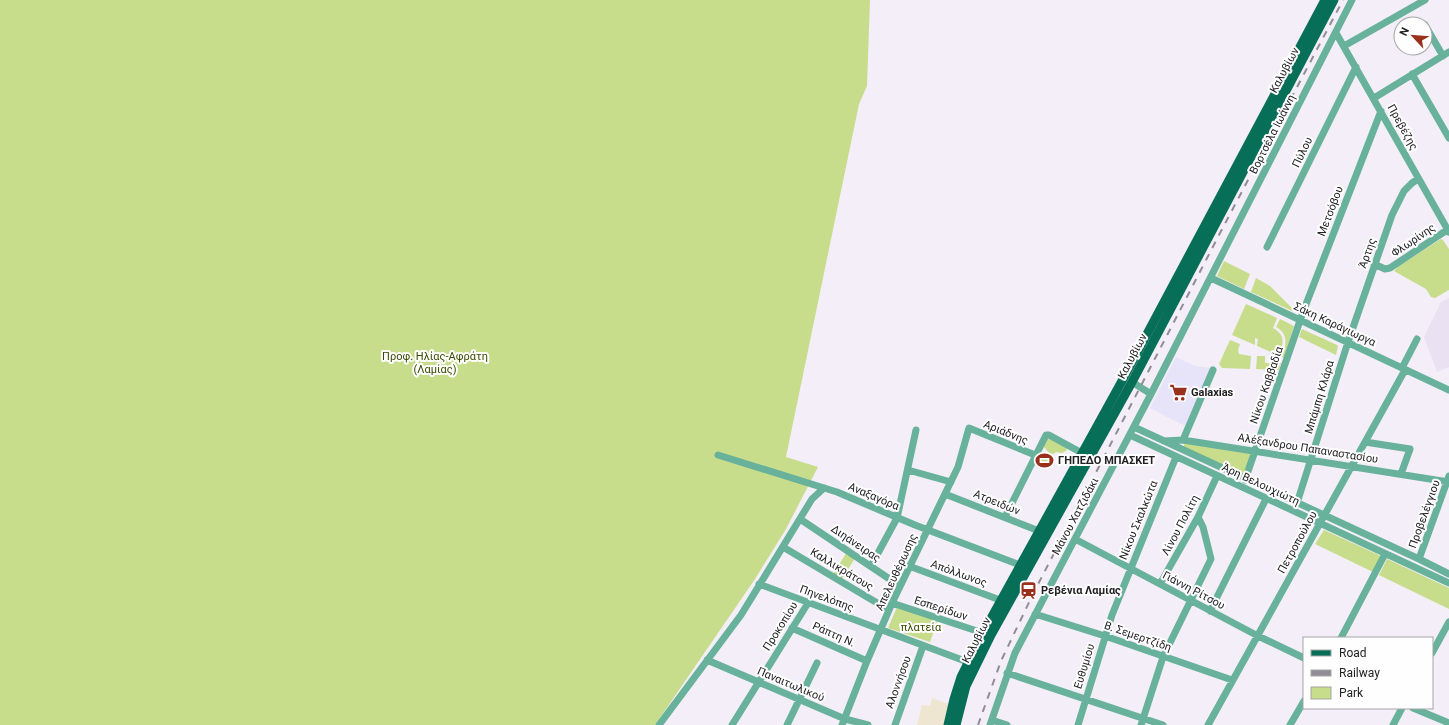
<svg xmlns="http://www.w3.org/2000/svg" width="1449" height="725" viewBox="0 0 1449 725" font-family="Roboto,sans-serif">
<rect width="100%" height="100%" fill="#f3eef8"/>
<path fill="#e7e3f9" d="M1176,357l19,9 16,2 -26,58 -35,-18z"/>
<path fill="#eae1f2" d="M1449,298v69l-12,5 -13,-35 17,-35z"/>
<path fill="#efe6d1" d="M932,698l17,6 -5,21h-27l5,-20 8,1z"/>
<path fill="#c7dd8b" d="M0,0h870l-3,86 -8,18 -73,353 32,10 -32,62 -31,50 -100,146h-655z
M1441,239l2,1 6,9v41l-14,8 -4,-1 -5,-8 -32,-18 5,-5z
M1224,261l26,13 -6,15 -27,-13z
M1256,278l14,8 23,23 -1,2 -41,-19z
M1246,304l31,14 -4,10c14,8 9,15 7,28l-23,-10 1,-7 -3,-1v7l-23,-10z
M1280,319l14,7 -10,32 -2,-1c4,-12 7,-23 -6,-30z
M1302,329l35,16 1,1 -2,9 -37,-18z
M1230,340l10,4 -2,6 1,4 12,2 -1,13 -28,-1 -3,-4z
M1257,356h8v7h16l-2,7 -23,-1z
M1047,438l21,9 -2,4 -4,2 -6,-1 -3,2 -4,-1 -4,-5 -2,-1z
M1184,443l68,11 -8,22 -60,-29z
M1041,452l1,2 10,5 -4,6 2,3 -15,-6z
M1324,530l57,26 -8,16 -58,-28z
M847,552l8,6 -13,21 -9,-5z
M1387,559l62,29v21l-70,-34z
M897,607l41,13 -8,22 -42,-14z"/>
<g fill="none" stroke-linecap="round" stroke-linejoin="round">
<path stroke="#68b19a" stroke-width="7" d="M1425,25l18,31
M1336,33l113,199
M1344,46l81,-46
M1412,74l37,64
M1374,98l75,-46
M1267,247l89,-180
M1374,264l11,5 5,-1 57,-38
M1211,278l238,112
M1402,368l15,-29
M1132,382l19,12
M1134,427l285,132 30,15
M1130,435l319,148
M1183,440l30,-70
M1164,441l19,-1 266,42
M1365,442l45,7 -9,25
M718,455l119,37 78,33 105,40
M908,470l43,12
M1245,480l58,-168 78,-201
M945,494l94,37
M1297,503l51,-161 44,-127 12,-24 8,-8 6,-4
M1005,517l41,-82h3l33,18
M800,519l100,67
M1075,539l183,97 46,22
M783,547l106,63
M1419,559l30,-83
M871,566l26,-48 19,-88
M909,566l91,34
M759,584l214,80
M1160,584l38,-67 19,-41
M892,603l91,30
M1210,611l56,-112
M1035,614l70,22 127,44
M792,628l75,33
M1341,638l44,-84
M1432,653l17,-31
M707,660l138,59 23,6
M1007,673l156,52
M1413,708l36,15
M992,720l15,5
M659,725l82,-110 71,-116 12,-11
M732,725l76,-122
M787,725l30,-62
M842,725l25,-64 25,-58 66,-136 11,-39 66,27
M895,725l28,-79
M990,725l25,-72 136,-259 201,-394
M1078,725l34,-110 64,-158
M1141,725l22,-68 48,-98 -8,-32 -5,-10
M1208,725l197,-355
M1290,725l14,-24
M1393,725l9,-17"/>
<path stroke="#076f58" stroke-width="9" d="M948,725l6,-26 7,-22 22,-44 139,-252 203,-381
M956,725l10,-39 25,-51 141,-253 202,-382"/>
<path stroke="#908d94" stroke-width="2" stroke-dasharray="7 7" stroke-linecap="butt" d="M978,725l23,-64 33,-69 185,-357 124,-235"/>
</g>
<defs>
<symbol id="supermarket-bare" viewBox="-9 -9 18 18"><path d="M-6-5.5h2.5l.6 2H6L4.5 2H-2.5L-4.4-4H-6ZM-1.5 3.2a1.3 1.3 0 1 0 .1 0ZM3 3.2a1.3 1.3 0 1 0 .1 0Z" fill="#99301b" stroke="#fefefe" stroke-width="2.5" paint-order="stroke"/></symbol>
<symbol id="stadium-bare" viewBox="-9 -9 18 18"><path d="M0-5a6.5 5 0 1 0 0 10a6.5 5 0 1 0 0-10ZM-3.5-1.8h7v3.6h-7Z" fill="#99301b" stroke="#fefefe" stroke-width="2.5" paint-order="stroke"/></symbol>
<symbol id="station-bare" viewBox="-9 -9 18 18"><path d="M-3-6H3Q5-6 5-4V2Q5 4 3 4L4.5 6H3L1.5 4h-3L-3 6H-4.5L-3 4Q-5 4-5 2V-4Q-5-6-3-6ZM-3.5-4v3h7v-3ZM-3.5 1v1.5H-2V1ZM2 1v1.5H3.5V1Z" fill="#99301b" stroke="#fefefe" stroke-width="2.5" paint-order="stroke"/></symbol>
</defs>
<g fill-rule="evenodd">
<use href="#supermarket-bare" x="1166" y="380" width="25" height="25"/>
<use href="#stadium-bare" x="1032" y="448" width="25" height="25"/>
<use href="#station-bare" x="1016" y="578" width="25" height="25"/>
</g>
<g text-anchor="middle" stroke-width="4" stroke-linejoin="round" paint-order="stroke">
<g font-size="11" fill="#222023" stroke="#fefefe">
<text transform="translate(1284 70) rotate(-62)" y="4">Καλυβίων</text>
<text transform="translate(1403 127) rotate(61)" y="4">Πρεβέζης</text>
<text transform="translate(1272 134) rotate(-63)" y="4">Βορτσέλα Ιωάννη</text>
<text transform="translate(1302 152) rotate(-64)" y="4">Πύλου</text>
<text transform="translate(1330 211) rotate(-69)" y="4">Μετσόβου</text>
<text transform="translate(1413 240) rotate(-34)" y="4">Φλωρίνης</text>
<text transform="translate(1367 253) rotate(-70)" y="4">Άρτης</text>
<text transform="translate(1335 324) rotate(25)" y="4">Σάκη Καράγιωργα</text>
<text transform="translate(1132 356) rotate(-62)" y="4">Καλυβίων</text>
<text transform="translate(1266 385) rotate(-71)" y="4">Νίκου Καββαδία</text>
<text transform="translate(1319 397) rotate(-73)" y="4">Μπάμπη Κλάρα</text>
<text transform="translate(1006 432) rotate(22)" y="4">Αριάδνης</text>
<text transform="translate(1308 448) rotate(9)" y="4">Αλέξανδρου Παπαναστασίου</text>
<text transform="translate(1261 484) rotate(25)" y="4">Άρη Βελουχιώτη</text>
<text transform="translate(874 496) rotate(23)" y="4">Αναξαγόρα</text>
<text transform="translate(997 502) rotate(22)" y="4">Ατρειδών</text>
<text transform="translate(1424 514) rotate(-70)" y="4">Προβελέγγιου</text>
<text transform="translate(1075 516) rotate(-62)" y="4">Μάνου Χατζιδάκι</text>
<text transform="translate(1138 520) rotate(-68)" y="4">Νίκου Σκαλκώτα</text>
<text transform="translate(1180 525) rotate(-62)" y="4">Λίνου Πολίτη</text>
<text transform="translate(1297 542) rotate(-61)" y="4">Πετροπούλου</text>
<text transform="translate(856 543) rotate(34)" y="4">Διηάνειρας</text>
<text transform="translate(842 569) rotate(31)" y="4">Καλλικράτους</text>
<text transform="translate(896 572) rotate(-65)" y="4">Απελευθέρωσης</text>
<text transform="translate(959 573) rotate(20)" y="4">Απόλλωνος</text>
<text transform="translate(1194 590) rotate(28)" y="4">Γιάννη Ρίτσου</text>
<text transform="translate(827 598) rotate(20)" y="4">Πηνελόπης</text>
<text transform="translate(941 608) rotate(18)" y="4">Εσπερίδων</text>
<text transform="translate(780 626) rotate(-58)" y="4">Προκοπίου</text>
<text transform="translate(834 634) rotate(24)" y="4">Ράπτη Ν.</text>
<text transform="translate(1138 636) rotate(19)" y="4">Β. Σεμερτζίδη</text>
<text transform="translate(976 640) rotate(-63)" y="4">Καλυβίων</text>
<text transform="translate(1084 666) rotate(-73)" y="4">Ευθυμίου</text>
<text transform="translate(898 682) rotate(-70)" y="4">Αλοννήσου</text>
<text transform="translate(791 684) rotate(23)" y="4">Παναιτωλικού</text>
</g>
<g font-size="11" fill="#3b4901" stroke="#fefefe">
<text x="435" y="360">Προφ. Ηλίας-Αφράτη<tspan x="435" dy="13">(Λαμίας)</tspan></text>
<text x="921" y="631">πλατεία</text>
</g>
<g font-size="11" font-weight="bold" fill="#222023" stroke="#fefefe" text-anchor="start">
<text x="1191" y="396">Galaxias</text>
<text x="1058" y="464">ΓΗΠΕΔΟ ΜΠΑΣΚΕΤ</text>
<text x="1041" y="594">Ρεβένια Λαμίας</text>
</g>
</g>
<rect x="1303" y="637" width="130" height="72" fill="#fefefe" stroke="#a6a5a6"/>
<rect x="1311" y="650" width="20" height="6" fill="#076f58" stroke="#a6a5a6"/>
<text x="1339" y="657" font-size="12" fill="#222023">Road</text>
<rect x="1311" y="670" width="20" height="6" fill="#908d94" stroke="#a6a5a6"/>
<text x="1339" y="677" font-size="12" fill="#222023">Railway</text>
<rect x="1311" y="687" width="20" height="12" fill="#c7dd8b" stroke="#a6a5a6"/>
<text x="1339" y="697" font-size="12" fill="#222023">Park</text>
<g transform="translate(1413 36) rotate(296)"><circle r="19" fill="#fefefe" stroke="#a6a5a6"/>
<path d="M0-3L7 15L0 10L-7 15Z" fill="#99301b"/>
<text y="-6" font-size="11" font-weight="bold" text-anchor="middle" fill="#222023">N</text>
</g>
</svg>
